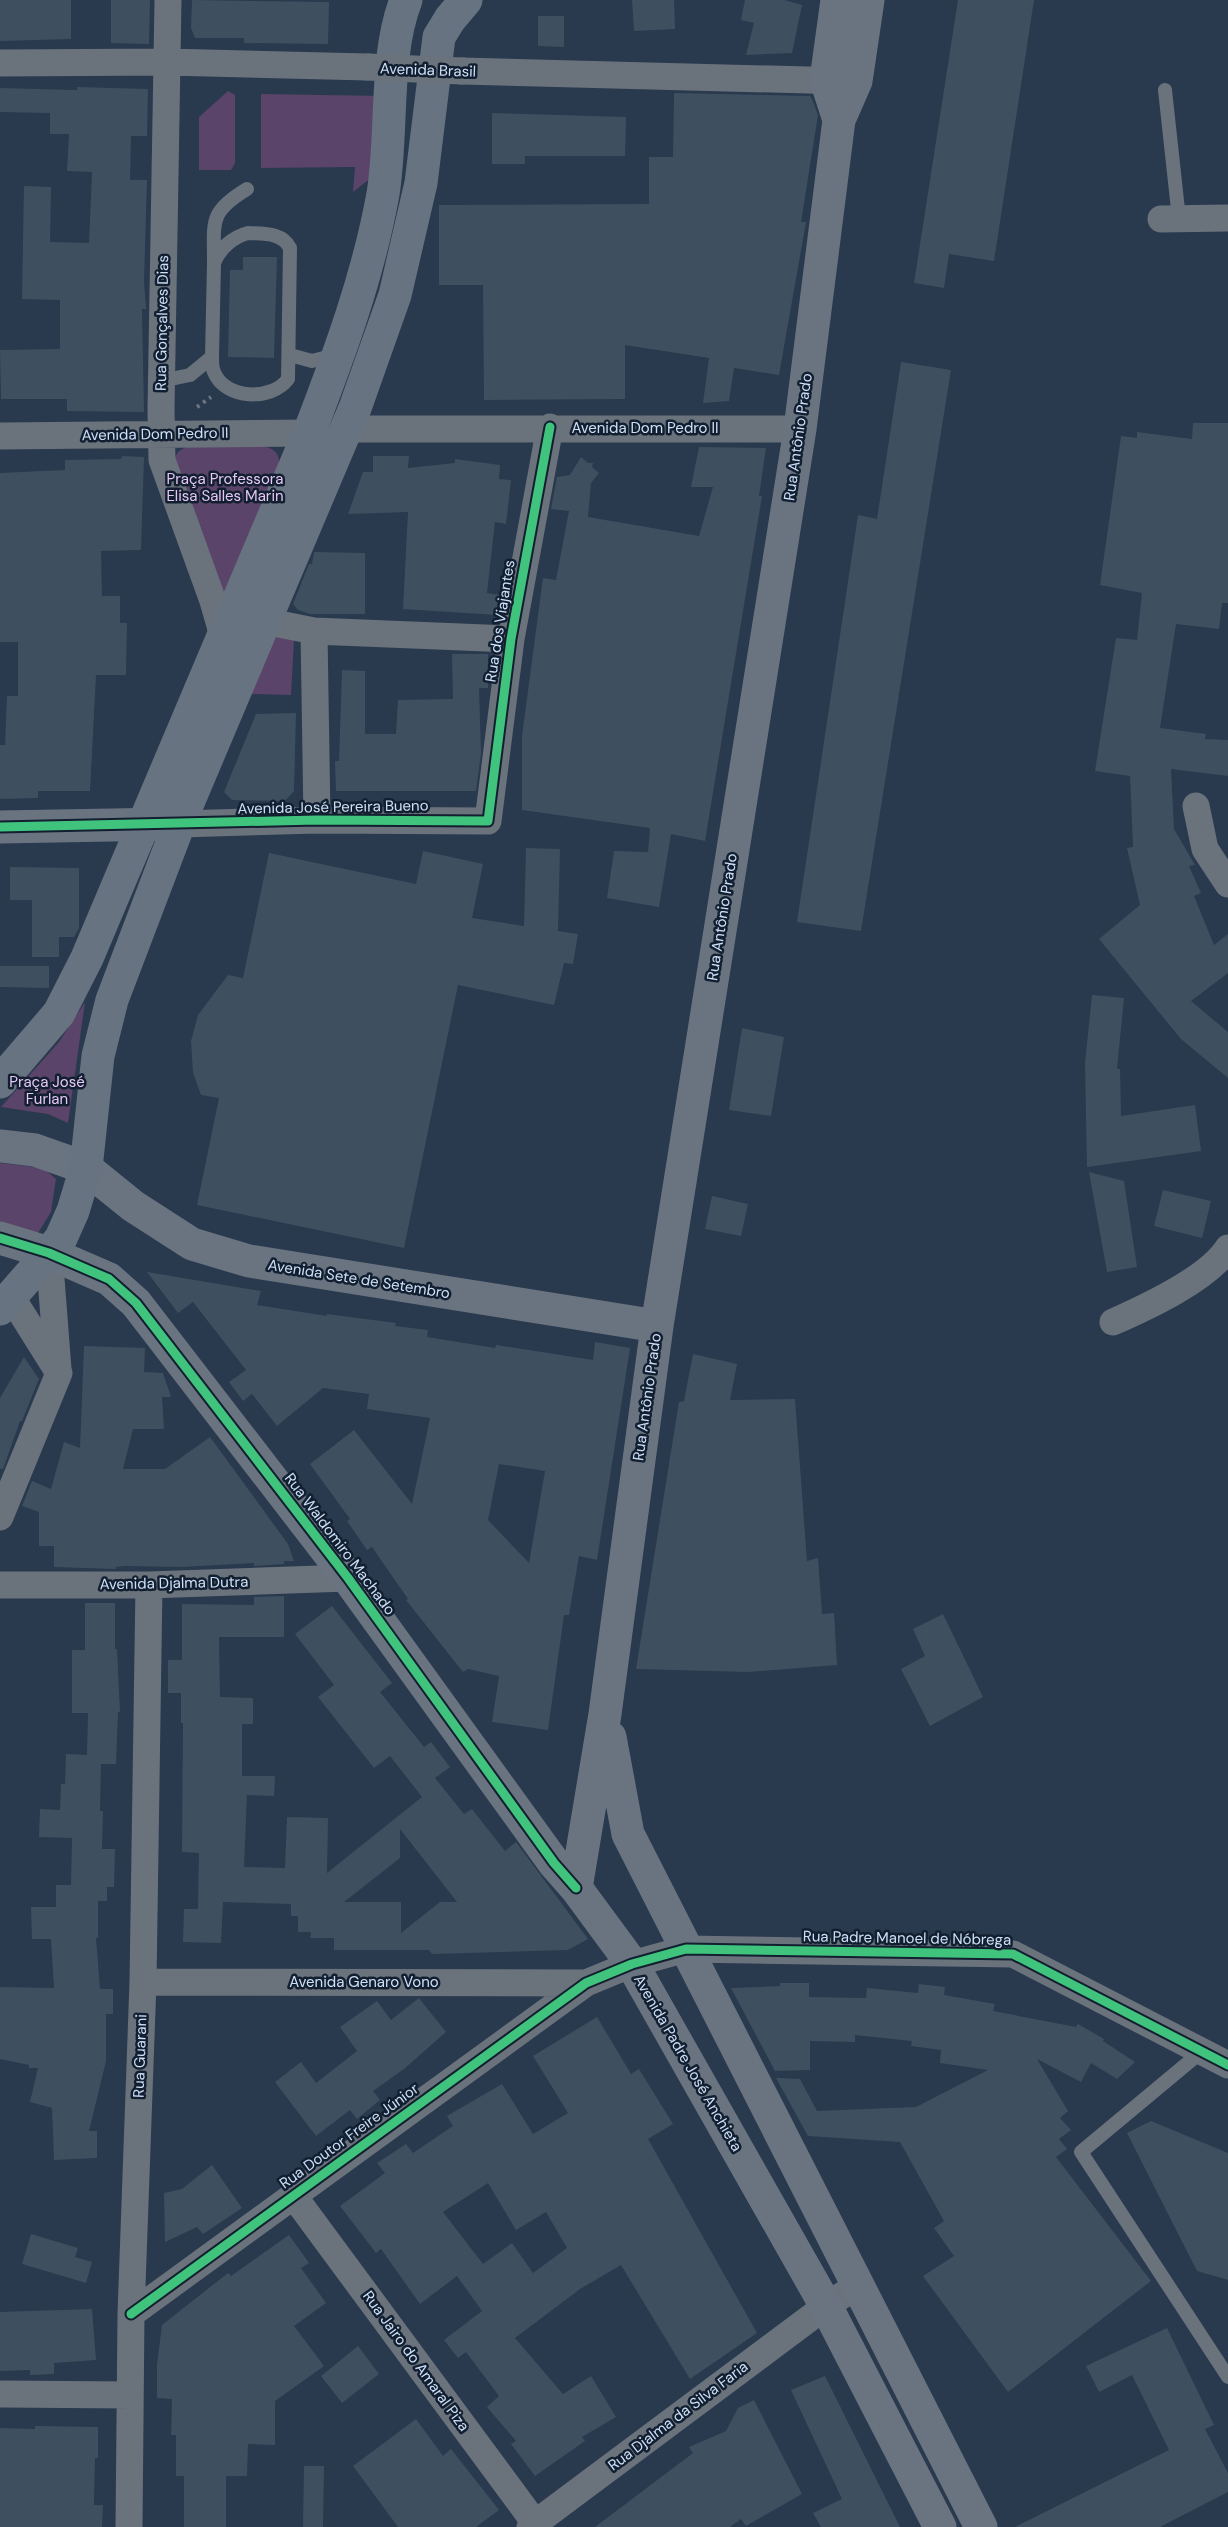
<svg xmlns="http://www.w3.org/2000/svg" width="1228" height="2527" viewBox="0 0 1228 2527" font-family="'DM Sans',sans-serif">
<rect width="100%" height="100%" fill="#29394e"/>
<path fill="#5a4469" d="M228,91l7,4v68l-4,7h-32v-53z
M261,94l125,2 -15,82 -18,14 2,-25 -94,1z
M186,447h81c9,3 13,9 12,18l-56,131 -49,-138 5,-7z
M272,636l22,3 -3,56 -41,-1z
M85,1002l-17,121 -20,-9 -47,-7 58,-65z
M0,1163l43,5 13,11 -5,33 -13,21 -38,-6z"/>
<path fill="#3e505f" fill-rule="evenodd" d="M0,0h71v39l-71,2z
M111,0h39l-1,44 -38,-1z
M192,0l137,2 -1,42 -84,-1v-5h-49l-4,-10z
M632,0h42l1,29 -41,2z
M745,0h39l18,5 -10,48 -46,2 8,-32 -13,-3z
M958,0h76l-40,261 -45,-7 -5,34 -30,-5z
M538,16h26v31l-26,-1z
M77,87l71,2 -1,47h-16l-1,44h17l-3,101 2,28h-4l2,103 -77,-1v-12h-66l-1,-49 60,-1v-49l-38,-1 2,-113 27,1 -1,55 39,1 3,-71 -25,-1 2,-37h-19v-21l-50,-1v-24l77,2z
M674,93l136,3 2,3 6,16 -17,107h5l-27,153 -45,-7 -5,33 -26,2 6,-45 -84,-13v54l-141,1 -1,-115h-44v-80l210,-1v-47h24z
M492,113l134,4 -1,39h-100v8h-33z
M243,257h34l-3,101 -46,-1 2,-87h13z
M901,362l50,8 -90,561 -64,-9 61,-407 19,4z
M1193,423h35v180h-6l-3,26 -43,-5 -16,104 46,6 -1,5 23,1v36l-57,-7 3,60 21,36 -6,1 12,27 -7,3 20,49 14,-11v39l-37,28 37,31v46l-47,-39 -82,-100 41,-34 -13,-57 6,-1 -3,-71 -35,-5 21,-133 21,2 5,-47 -42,-8 21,-149 16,2v-6l55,7z
M699,447l67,1 -7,48h3l-57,345 -34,-7 -12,73 -52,-9 7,-47 34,1 2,-24 -128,-18v-74l21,-158 13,2 13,-69 -18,-2 6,-32 13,-2 11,-18 7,6h5l-1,4 7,6 -8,10 -3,34 111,19 14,-49h-22z
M122,456l22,1 -3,93 -40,1 1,45h18v27h7l-1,52h-30l-6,116h-52v7l-38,1v-54h5l2,-49h11v-54h-18v-169l65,-3v-10l56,-1z
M373,456h36l-1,12 47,-5v-4l45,6 -1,14 12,1 -5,44 -11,-2 -8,71 13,2 -3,20 -94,-6 5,-97 -60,2 15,-42h10z
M314,552l51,1v61h-55l-12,-4 -5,-6 16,-40h3z
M452,654h36v34h-9l2,65 -5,38h-140l-1,-30h4l3,-91 23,1v63h31l2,-34 55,-1z
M296,713l-2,78 -9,10 -53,-1 -8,-8 32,-78z
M526,848l34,1 -2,82 20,3 -5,30 -9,-1 -10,42 -96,-20 -54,263 -207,-43 22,-107 -18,-3 -8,-22 -2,-32 7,-26 30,-40 15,3 26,-125 147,31 7,-33 60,13 -11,54 52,8z
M10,867l69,1v60l-5,9h-15v20h-27v-57h-22z
M0,966h49v22l-49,-1z
M1092,995l32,3 -7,71h3l1,47 74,-11 6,46 -114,16 -2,-104z
M742,1028l42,9 -13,79 -42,-6z
M1089,1172l35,9 13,86 -30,5z
M1163,1190l48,11 -9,37 -48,-12z
M712,1196l36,8 -7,32 -36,-7z
M147,1272l114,19 -4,14 70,11v-2l69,9 -1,3 33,4 -1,7 68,11 1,-3 97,15 2,-18 35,6 -33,212 -18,-4 -10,59h-5l-16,115 -56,-8 7,-46 -31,-7 -5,3 -57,-72 2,-1 -36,-52 -5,3 -20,-29 3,-2 -40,-55 44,-34 58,74 18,-86 -63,-9 2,-15 -46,-6 -46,38 -25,-32 -9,7 -14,-19 17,-12 -53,-68 -15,11zM499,1464l46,7 -16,92 -41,-43z
M84,1346l61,2 -1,24 19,1 8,24h-9l2,32h-31l-10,40h42l45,-32 78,107 6,17h-10v3l-30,2v-3l-72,4 -58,-1 -8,1v2l-62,-2v-21h-15v-34l-17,-6 10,-25 19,8 13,-47 16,6z
M693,1354l44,10 -7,36 65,-1 12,162 11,-3 4,56 12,-1 3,52 -89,7 -112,-3 43,-267 5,-1z
M24,1357l15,22 -17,42h-2l-17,48h-3v-71z
M284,1596v41h-65l1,60 33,1v26h-11v52h33l-1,20 -27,-1 -3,72 41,1 2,-51 41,1 -1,55 95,-76 -32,-41 -16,12 -56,-71 16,-12 -39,-51 37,-28 60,77 -12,9 44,55 7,-5 19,25 -15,11 29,36 8,-5 33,42 11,-9 72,97 -20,11 -136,4 -3,-4h-95v-12h-24l1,-6h-13v-16h-7v-12l-68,-2 -2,41 -38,-1 1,-33h14l1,-56 -17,-1 1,-129h-2v-30h-13v-33h14v-56l72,1v-8zM400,1829l57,73h-17l-39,31v-31h-57l56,-44z
M85,1603h30v46h2l3,63h-2l-2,52h-15l-1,47h3l-1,38h13l-1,38h-7v14h-9v37h-2l4,51h13v25h-7v47l-17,70h8v27l-43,2 -2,-52 -22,-6 8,-34h-9v-3l-29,-6v-72l54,1 -3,-49h-19l-1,-32h25v-22h15l1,-47 -33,-1 1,-28 20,1 1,-26h4l1,-30 21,1 1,-42h-16v-63h13z
M943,1614l40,83 -53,29 -29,-57 24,-13 -12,-27z
M780,1983h29v14l57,1 1,-10 51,5 1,-9 26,3 -1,8 51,9 -2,7 83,16 2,-3 26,15 -1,2 32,21 -18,17 -26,-16 -10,19 -44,-23 31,52 -8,7 11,12 -12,9 8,10 -11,8 95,124 -143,111 -85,-116 31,-20 -20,-28 10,-7 -44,-79 -92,-6 -32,-58 24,1 17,32 99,-4 72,-37 -48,-7 1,-13 -30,-4 1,-5 -57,-6v7l-45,-1v29l-35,1 -44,-83 49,-2z
M419,1998l27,34 -42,37 -31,22 7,9 -23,19 -7,-9 -34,26 -41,-54 26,-20 15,21 41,-32 -17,-24 37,-26 14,19z
M597,2017l34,57 8,-5 34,55 -25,15 109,194 -67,46 -69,-114 -41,24 -65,49 48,56 28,-18 25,41 -34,20 3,4 -50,35 -24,-32 5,-3 -29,-34 12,-11 -33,-44 -8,6 -14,-18 38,-29 -25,-35 -37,28 -39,-55 -5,4 -36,-47 45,-33 -8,-10 29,-19 7,9 40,-27 -6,-10 55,-32 31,50 35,-21 -35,-57zM488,2183l28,47 30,-18 21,36 -34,25 -21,-30 -29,21 -40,-52z
M1151,2121l77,32v127l-31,-9 -70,-138z
M212,2165l30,43 -39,26 -6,-7 -32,15 -1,-49 18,-4z
M31,2234l47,14 -3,9 17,5 -6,21 -64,-19z
M289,2235l20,28 -8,5 25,35 -32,23 30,40 -49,35v44l-27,-1 -1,32h-21v51h-42v-51h-8v-41h-5l1,-36 -15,-1v-33l5,-40 66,-52 3,3z
M92,2309l4,51 -42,3v11l-24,1v-5l-30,1v-59z
M1167,2328l47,97 -9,4 23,44v19l-68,35h-145l154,-77 -37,-75 -33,17 -13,-26z
M358,2346l21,28 -37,29 -21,-27z
M825,2376l75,151h-79l-8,-14 29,-14 -51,-109z
M754,2400l48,94 -56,32 -5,-7 -11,8h-135l98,-74 -4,-6 37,-16 12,-23z
M416,2419l27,37 8,-7 48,61 -23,17h-78l-45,-61z
M35,2426l63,1v31h-3l-1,47h9l-1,22h-102v-99l35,1z
M304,2466h20l-1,61h-20z"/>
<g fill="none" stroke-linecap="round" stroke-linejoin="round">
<path stroke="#6d7580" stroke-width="4" stroke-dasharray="3 4.5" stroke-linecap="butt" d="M197,407l14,-10"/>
<path stroke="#6a727c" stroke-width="14" d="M1165,90l14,129
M248,233c15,1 34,-1 42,15l-2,131c-16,22 -63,21 -74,-7 -2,-4 -2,-10 -2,-15l2,-94c6,-15 19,-26 34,-30z
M214,262c0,-41 -5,-50 33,-73
M290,355l22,6 23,-6
M161,381l29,-6 22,-18
M1201,2052l-120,100 147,225"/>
<path stroke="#6a727c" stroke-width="27" d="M168,0l-7,410 1,50 51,141 10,35
M0,63l167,-1 201,5
M462,71l383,10
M1161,219l67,-1
M347,429h453
M0,436l309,-3
M264,621l50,10 197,8
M314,631l3,189
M1196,806l9,43 23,35
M179,824l138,-4 171,1 23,-182 39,-212
M49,1253l9,116
M1113,1322c34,-15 95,-43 115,-74
M0,1517l59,-144 -47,-75
M0,1585h149l199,-7
M143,1982l443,1
M293,2195l245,332
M131,2314l455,-331 46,-19 54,-15 327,5 215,111
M0,2394l130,1
M129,2527l2,-213 12,-332 6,-397
M530,2527l296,-221 32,-21"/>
<path stroke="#6a7481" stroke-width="33" d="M837,0l-11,80 13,40
M0,827l169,-3
M0,1146l35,4 51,18 47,38 59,38 57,17 408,65
M0,1238l49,15 60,26 27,24 212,275 206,285 22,25 56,76 194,342 114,221
M610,1737l18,97 353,693
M576,1888l29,-174 52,-388 143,-897 39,-309 17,-39 12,-81"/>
<path stroke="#687381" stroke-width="33" d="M0,1082l59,-69 28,-55 222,-525c30,-78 59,-156 74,-239 10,-61 1,-138 23,-194
M0,1309l49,-56 12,-15 12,-27 13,-43 12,-112 14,-56 67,-176 176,-416 40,-113 26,-112 18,-146 11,-18 16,-19"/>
<path stroke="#6a727c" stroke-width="27" d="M368,67l94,4"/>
<defs>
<path id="cycleway" d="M0,827l317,-7 171,1 23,-182 39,-212
M0,1238l49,15 60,26 27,24 212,275 206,285 22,25
M131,2314l455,-331 46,-19 54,-15 327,5 215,111"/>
</defs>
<use href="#cycleway" stroke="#121f30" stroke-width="13"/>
<use href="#cycleway" stroke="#40c37c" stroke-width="9"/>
</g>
<g text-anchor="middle" stroke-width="5" stroke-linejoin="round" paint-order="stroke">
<g font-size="15" fill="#cee0f8" stroke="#121f30">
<text transform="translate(428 70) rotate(2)" y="5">Avenida Brasil</text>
<text transform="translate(162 323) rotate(-89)" y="5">Rua Gonçalves Dias</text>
<text x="645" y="433">Avenida Dom Pedro II</text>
<text transform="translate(155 434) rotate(-1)" y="5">Avenida Dom Pedro II</text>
<text transform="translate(798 437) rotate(-82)" y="5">Rua Antônio Prado</text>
<text transform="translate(500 621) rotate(-81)" y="5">Rua dos Viajantes</text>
<text transform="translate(333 807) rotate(-1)" y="5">Avenida José Pereira Bueno</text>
<text transform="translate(722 917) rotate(-81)" y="5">Rua Antônio Prado</text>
<text transform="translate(359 1279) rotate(9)" y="5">Avenida Sete de Setembro</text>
<text transform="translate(647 1397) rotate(-82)" y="5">Rua Antônio Prado</text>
<text transform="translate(340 1544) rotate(53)" y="5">Rua Waldomiro Machado</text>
<text transform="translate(174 1583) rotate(-1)" y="5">Avenida Djalma Dutra</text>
<text transform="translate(907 1938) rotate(1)" y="5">Rua Padre Manoel de Nóbrega</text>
<text x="364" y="1987">Avenida Genaro Vono</text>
<text transform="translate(140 2056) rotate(-88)" y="5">Rua Guarani</text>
<text transform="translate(688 2063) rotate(60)" y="5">Avenida Padre José Anchieta</text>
<text transform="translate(349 2136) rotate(-36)" y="5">Rua Doutor Freire Júnior</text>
<text transform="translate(416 2361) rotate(54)" y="5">Rua Jairo do Amaral Piza</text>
<text transform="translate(678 2416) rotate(-37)" y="5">Rua Djalma da Silva Faria</text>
</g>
<g font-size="15" fill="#e7c7f5" stroke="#121f30">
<text x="225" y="484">Praça Professora<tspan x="225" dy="17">Elisa Salles Marin</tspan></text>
<text x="47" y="1087">Praça José<tspan x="47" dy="17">Furlan</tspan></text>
</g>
</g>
</svg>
